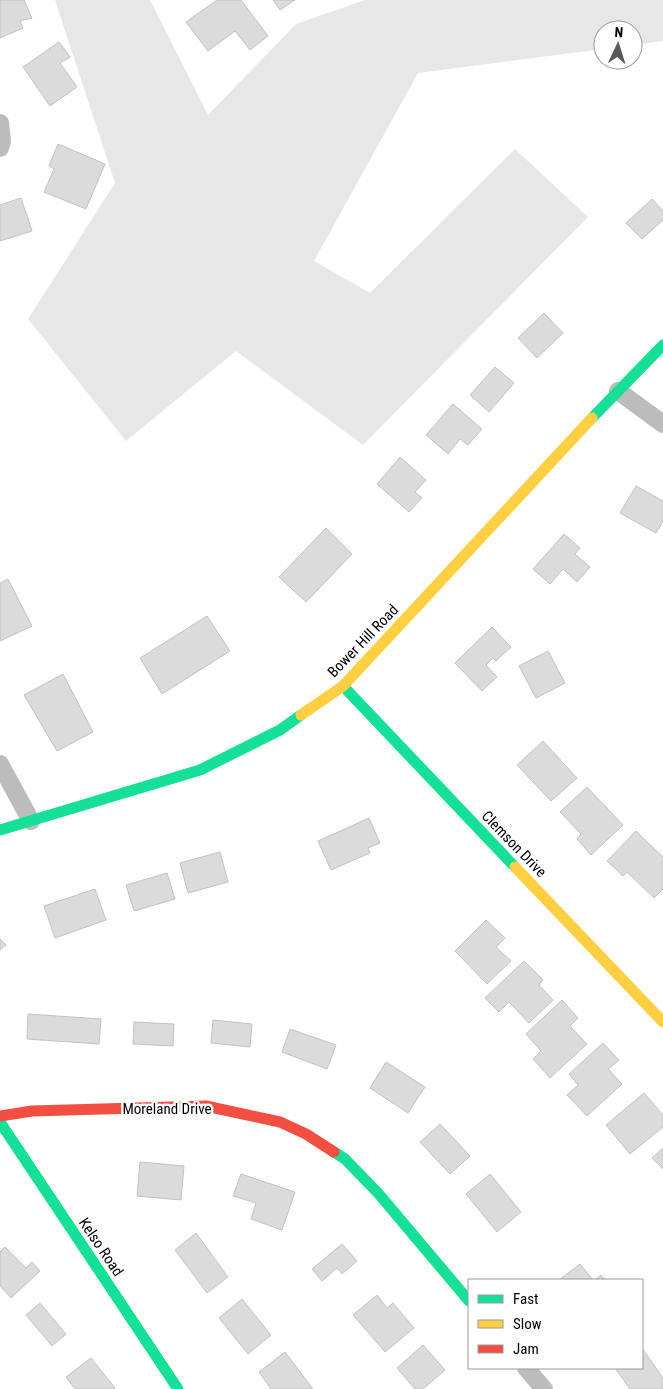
<svg xmlns="http://www.w3.org/2000/svg" width="663" height="1389" viewBox="0 0 663 1389" font-family="'Roboto Condensed',sans-serif">
<rect width="100%" height="100%" fill="#fff"/>
<path fill="#e7e7e7" d="M55,0h95l58,115 88,-91 69,-24h298v41l-30,4v-15h-30v19l-185,24 -104,188 56,32 145,-144 73,68 -225,228 -127,-94 -110,90 -98,-122 87,-136z"/>
<path fill="#dbdbdb" stroke="#c2c2c2" d="M0,0h24l8,18 -12,3 3,7 -23,10z
M217,0h24l27,36 -18,14 -15,-19 -27,20 -22,-29z
M273,0h22l-15,10z
M59,42l11,15 -10,6 17,24 -27,19 -27,-39z
M58,144l47,20 -19,45 -42,-17 10,-23 -5,-3z
M21,198l11,33 -32,10v-36z
M652,199l11,12v9l-21,19 -16,-16z
M544,313l19,20 -26,25 -19,-20z
M495,367l19,16 -25,29 -19,-17z
M453,404l29,25 -14,16 -8,-6 -12,15 -22,-19z
M400,457l26,23 -11,12 7,6 -13,14 -32,-28z
M636,486l27,15v21l-7,11 -36,-20z
M326,528l26,26 -46,48 -27,-25z
M564,534l16,14 -5,6 15,13 -13,15 -14,-13 -13,15 -17,-15z
M8,579l24,47 -32,15v-58z
M207,616l23,35 -68,43 -22,-36z
M492,627l19,20 -15,14 -3,-3 -7,7 11,12 -15,14 -27,-28z
M548,651l17,32 -29,15 -17,-32z
M63,674l30,58 -36,19 -33,-56z
M543,741l34,37 -26,23 -34,-36z
M587,787l36,38 -32,30 -14,-16 4,-5 -21,-22z
M369,818l11,25 -12,5 2,5 -39,17 -13,-29z
M636,831l27,26v32l-9,9 -27,-26 -4,4 -16,-15z
M220,852l8,30 -40,11 -8,-30z
M167,873l8,26 -41,12 -8,-26z
M95,889l11,31 -51,18 -11,-32z
M486,920l19,18 -9,9 15,14 -24,23 -32,-33z
M0,939l6,6 -6,5z
M524,961l19,19 -4,5 14,15 -24,23 -20,-21 -10,10 -14,-14z
M562,1000l16,18 -8,8 17,18 -37,34 -17,-19 8,-8 -15,-17z
M28,1014l73,5 -2,25 -72,-5z
M213,1020l39,4 -2,23 -39,-4z
M134,1022l40,2 -1,22 -40,-2z
M290,1029l46,16 -9,24 -45,-17z
M603,1043l16,17 -11,9 14,15 -35,32 -20,-21 11,-10 -9,-11z
M386,1062l39,25 -17,26 -38,-25z
M644,1093l19,22v12l-33,27 -24,-29z
M440,1124l30,32 -20,18 -30,-32z
M663,1148v21l-11,-11z
M140,1162l44,4 -3,34 -44,-4z
M241,1174l54,18 -13,38 -31,-11 5,-16 -23,-7z
M490,1174l31,38 -24,20 -31,-38z
M196,1233l32,44 -21,16 -32,-43z
M342,1244l15,17 -15,13 -5,-6 -15,13 -10,-12z
M5,1247l21,21 6,-6 8,9 -29,27 -11,-12v-34z
M580,1264l13,16h-34z
M601,1275l5,5h-11z
M377,1295l10,13 6,-5 21,25 -29,24 -32,-37z
M242,1299l29,36 -23,19 -29,-36z
M40,1303l26,31 -14,12 -26,-31z
M423,1345l22,25 -22,19h-8l-18,-21z
M642,1348l21,30v11h-33l-15,-21h27z
M285,1352l28,37h-42l-12,-17z
M91,1358l24,30 -2,1h-38l-9,-12z"/>
<g fill="none" stroke-linecap="round" stroke-linejoin="round">
<path stroke="#bcbcbc" stroke-width="18" d="M0,123l2,18 -2,7
M618,391l45,33
M0,764l31,57
M526,1368l18,21"/>
<path stroke="#16e098" stroke-width="11" d="M592,418l71,-73
M343,686l172,181
M0,830l200,-60 80,-40 21,-15
M0,1122l178,267
M334,1152l11,7 33,34 91,108"/>
<path stroke="#ffcf43" stroke-width="11" d="M301,715l42,-29 249,-268
M515,867l148,155"/>
<path stroke="#f24e42" stroke-width="11" d="M0,1116l32,-5 174,-5 74,16 26,12 28,18"/>
</g>
<g text-anchor="middle" stroke-width="5" stroke-linejoin="round" paint-order="stroke">
<g font-size="15" fill="#000" stroke="#fff">
<text transform="translate(363 641) rotate(-46)" y="5">Bower Hill Road</text>
<text transform="translate(514 844) rotate(46)" y="5">Clemson Drive</text>
<text x="167" y="1114">Moreland Drive</text>
<text transform="translate(101 1247) rotate(56)" y="5">Kelso Road</text>
</g>
</g>
<rect x="468" y="1279" width="175" height="90" fill="#ffffff" stroke="#999999"/>
<rect x="478" y="1295" width="25" height="8" fill="#16e098" stroke="#999999"/>
<text x="513" y="1304" font-size="15" fill="#000000">Fast</text>
<rect x="478" y="1320" width="25" height="8" fill="#ffcf43" stroke="#999999"/>
<text x="513" y="1329" font-size="15" fill="#000000">Slow</text>
<rect x="478" y="1345" width="25" height="8" fill="#f24e42" stroke="#999999"/>
<text x="513" y="1354" font-size="15" fill="#000000">Jam</text>
<g transform="translate(618 45) rotate(4)"><circle r="24" fill="#ffffff" stroke="#999999"/>
<path d="M0-4L9 19L0 12L-9 19Z" fill="#595959"/>
<text y="-8" font-size="14" font-weight="bold" text-anchor="middle" fill="#000000">N</text>
</g>
</svg>
